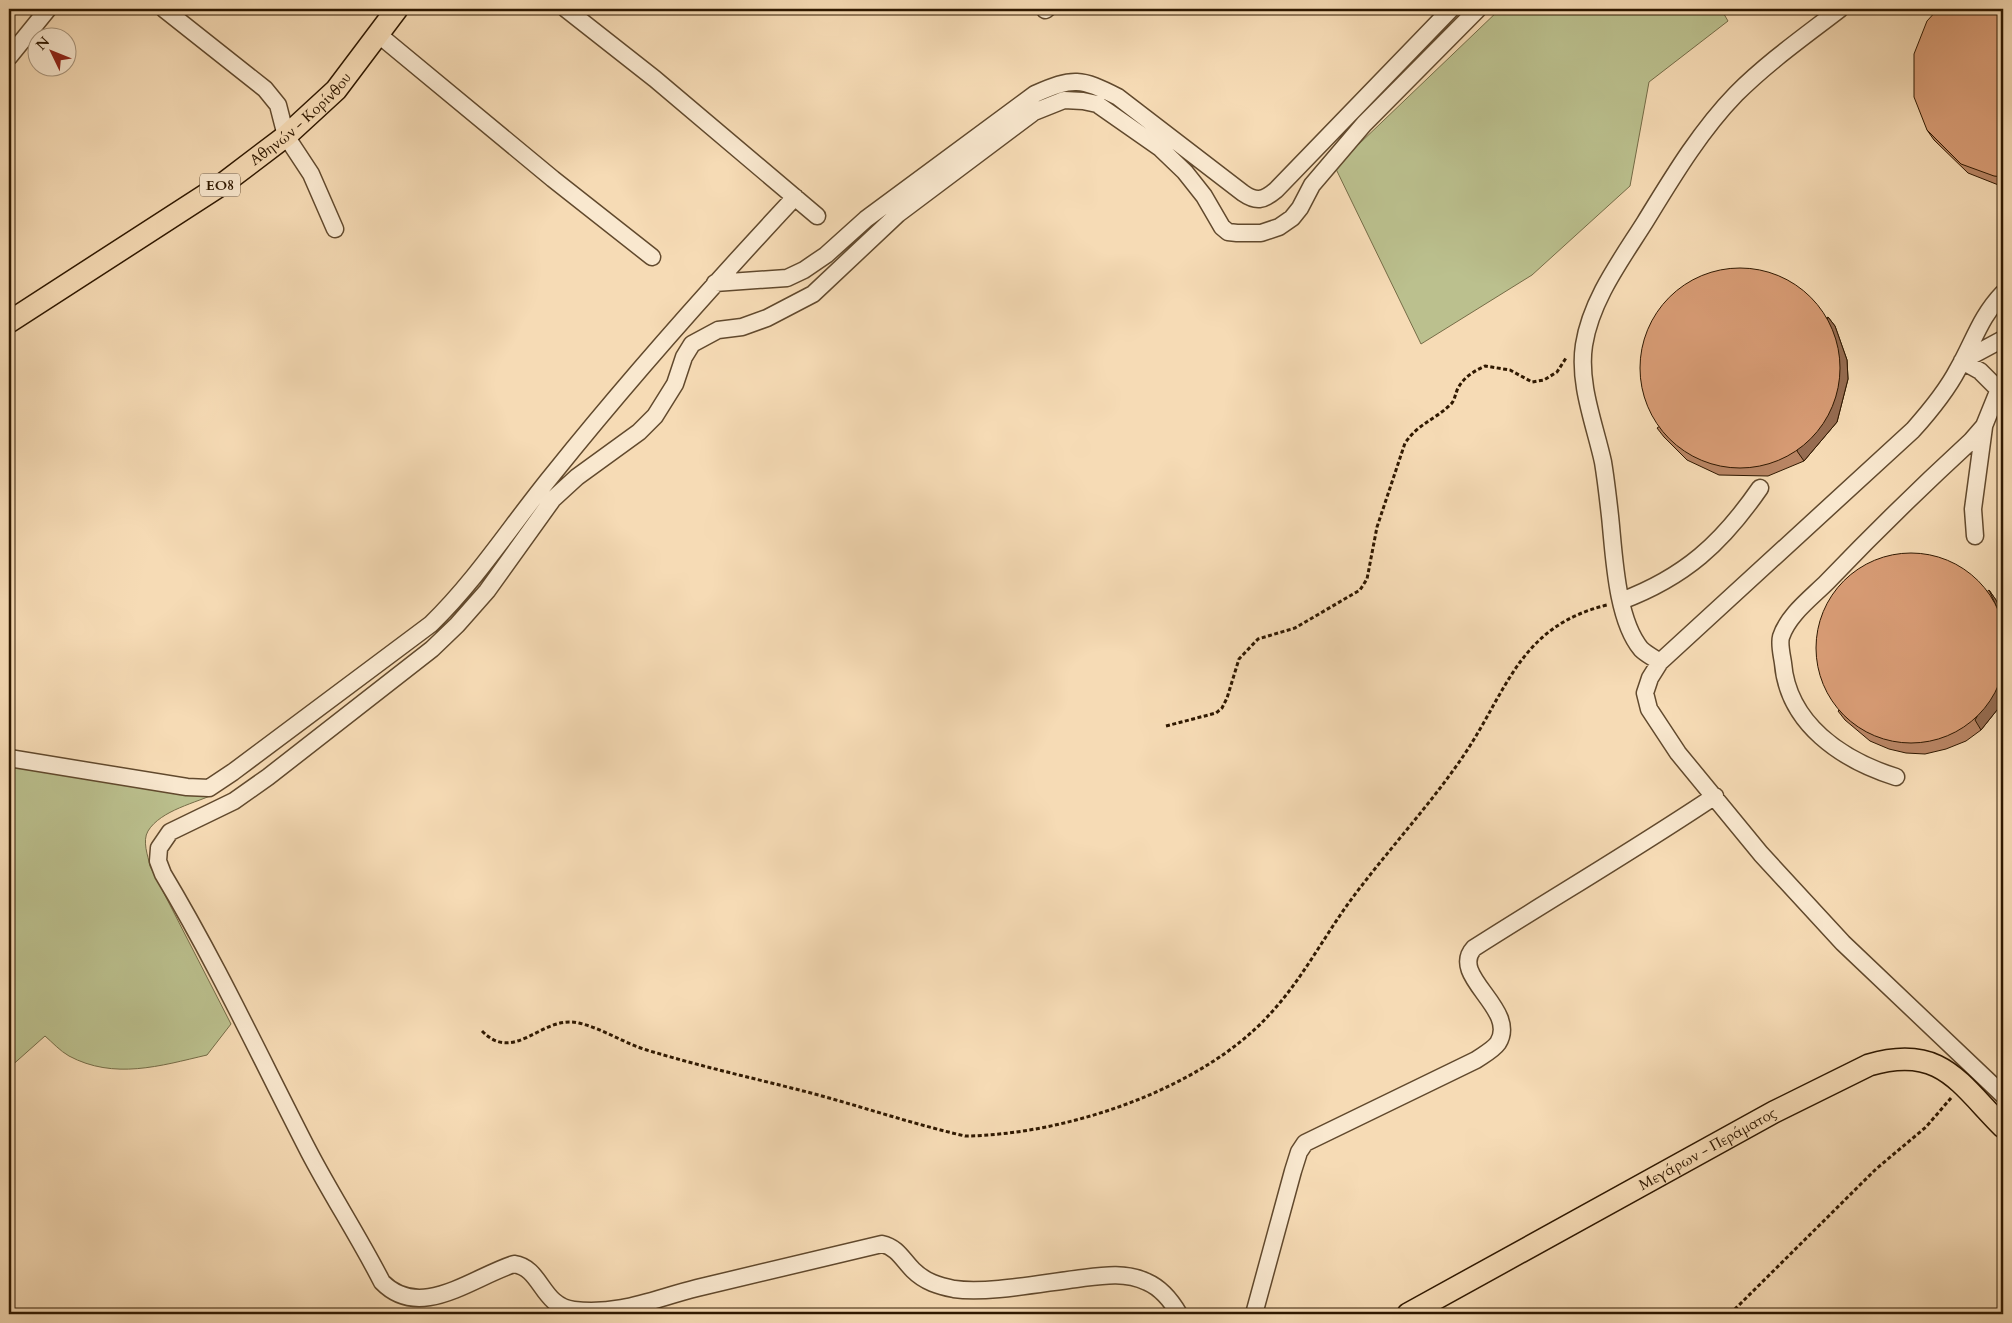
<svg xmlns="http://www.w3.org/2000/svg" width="2012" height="1323" viewBox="0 0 2012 1323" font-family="Cardo,serif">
<rect width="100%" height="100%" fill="#f6dbb5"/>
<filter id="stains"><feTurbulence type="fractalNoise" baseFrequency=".004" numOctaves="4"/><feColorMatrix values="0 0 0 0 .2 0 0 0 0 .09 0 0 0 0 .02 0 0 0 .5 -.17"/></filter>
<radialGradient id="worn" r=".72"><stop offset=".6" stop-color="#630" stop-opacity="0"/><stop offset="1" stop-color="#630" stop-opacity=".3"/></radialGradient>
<path fill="#bbc08e" stroke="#756c47" d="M1500,9h221l7,12 -79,61 -19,104 -98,89 -111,69 -86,-177z
M9,765l177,29 31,-1c-21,10 -56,17 -69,38 -6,10 0,25 2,35l81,158 -24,31c-47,11 -93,25 -138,1 -9,-5 -17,-14 -24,-20l-36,32z"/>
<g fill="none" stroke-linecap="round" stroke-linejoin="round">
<defs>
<path id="minor" d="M164,9l101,80 13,16 8,31 25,38 24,55
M566,9l89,70 162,137
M1045,10l2,-1
M379,35l174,144 99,78
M9,57l39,-48
M715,283l72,-5 17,-8 22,-15 40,-36 169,-125c38,-17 46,-16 83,3l125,96c13,9 20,8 33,-3l175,-181
M2003,293c-23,24 -29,48 -45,76 -12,23 -28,42 -45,61l-253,232 -10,16 -5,15 4,16 29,44 83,101 82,89 160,152
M1962,361l18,10 23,23
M1962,361l41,-22
M1975,536l-2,-27 11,-82
M1621,601c64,-24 101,-58 139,-113
M1660,662c-6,-4 -14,-8 -19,-13 -25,-30 -27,-96 -31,-133 -2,-18 -4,-36 -7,-54 -8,-37 -25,-78 -19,-117 7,-45 37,-85 61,-123 27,-44 55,-91 91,-128 32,-32 69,-58 104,-85
M9,758l178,29 22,1 24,-16 198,-148c47,-46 81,-100 122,-150 77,-96 158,-187 242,-277
M1896,777c-54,-17 -108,-53 -113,-114 -1,-7 -4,-19 -2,-26 7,-22 30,-39 46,-55 46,-48 94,-95 144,-141l13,-15 15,-37
M1179,1314c-7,-12 -18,-26 -32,-32 -23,-11 -47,-6 -71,-3 -34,4 -89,15 -122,10 -15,-3 -29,-7 -41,-19 -10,-10 -16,-23 -31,-26 -61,14 -123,29 -185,44 -44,11 -76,27 -123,22 -33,-4 -32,-42 -60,-46 -43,14 -94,57 -132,18 -23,-45 -50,-86 -73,-130 -48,-93 -92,-188 -146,-278l-5,-13 1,-13 11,-16 64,-31 34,-24 164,-128 25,-24 30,-34 66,-92 24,-22 62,-45 16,-16 20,-32 9,-27 8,-13 26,-14 24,-3 25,-9 46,-24 85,-80 136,-102 30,-12 19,1 14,3 63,44 25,24 19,24 18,31 6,5 9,1h24l18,-6 13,-9 8,-10 12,-23 52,-61 114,-115
M1254,1314l39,-143 6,-19 6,-9 171,-83c7,-5 17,-10 22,-17 21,-34 -50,-67 -24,-95 80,-51 162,-99 241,-152"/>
<g id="major">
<path id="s1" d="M9,322l215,-139 62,-47 50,-46 61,-81"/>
<path id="s2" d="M1408,1314l366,-202 95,-47c72,-21 90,18 134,62"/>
</g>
</defs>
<use href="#minor" stroke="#61492d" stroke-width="19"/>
<use href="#major" stroke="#2f1800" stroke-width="24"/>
<path stroke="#2f1800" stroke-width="3" stroke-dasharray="4 2.5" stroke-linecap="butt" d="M1166,726l50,-13 6,-5 5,-10 12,-39 19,-20 37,-11 65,-38 7,-11 10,-52 28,-84c14,-20 28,-22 45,-38 5,-4 5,-11 8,-17 6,-11 16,-17 27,-22l25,4 22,12 12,-2 13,-8 9,-14
M482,1031c33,34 60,-17 97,-8 25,6 46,21 71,28 53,16 107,28 161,42 52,14 102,31 154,43 99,-1 236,-46 304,-121 33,-35 55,-79 84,-118 36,-48 77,-92 111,-142 44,-66 56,-129 143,-150
M1730,1314l146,-145 50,-42 25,-29"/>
<use href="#minor" stroke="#f9e8cf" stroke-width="16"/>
<use href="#major" stroke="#f6dbb5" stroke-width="21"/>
</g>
<path fill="#b98564" stroke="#2f1800" d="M2003,9v177h-2l-33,-13 -34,-33 -7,-10z
M1828,317l7,9 12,34 1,19 -11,43 -33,39 -36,15 -49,-1 -32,-15 -23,-23 -7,-9z
M1989,590l7,10 7,16v84l-2,5 -20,25 -15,11 -20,8 -21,5 -19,-1 -17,-4 -19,-8 -25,-21 -7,-9z"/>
<path fill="#966c51" stroke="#2f1800" d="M1828,317l7,9 12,34 1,19 -11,43 -33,39 -7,-10z
M1989,590l7,10 7,16v5z
M2003,673v27l-2,5 -20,25 -6,-10z"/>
<path fill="#d79b74" stroke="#2f1800" d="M1938,9h65v168l-9,-1 -33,-12 -34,-34 -13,-33v-43l13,-33z
M1640 368a100 100 0 1 1 200 0a100 100 0 1 1-200 0Z
M1816 648a95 95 0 1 1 190 0a95 95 0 1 1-190 0Z"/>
<g text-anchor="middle" stroke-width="4.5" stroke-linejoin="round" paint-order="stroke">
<rect fill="#f9e8cf" stroke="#6c563e" stroke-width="1" x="200" y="173.5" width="40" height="23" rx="4"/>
<g font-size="14" font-weight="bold" fill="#2f1800">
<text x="220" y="190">ΕΟ8</text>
</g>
<g font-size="15" fill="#2f1800" stroke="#f9e8cf">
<text dy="5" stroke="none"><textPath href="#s1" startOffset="356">Αθηνών - Κορίνθου</textPath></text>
<text dy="5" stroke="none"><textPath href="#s2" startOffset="342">Μεγάρων - Περάματος</textPath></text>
</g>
</g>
<rect width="2012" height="1323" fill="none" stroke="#f6dbb5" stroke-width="30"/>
<rect x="10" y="10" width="1992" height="1303" fill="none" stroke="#2f1800" stroke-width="2.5"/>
<rect x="15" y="15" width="1982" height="1293" fill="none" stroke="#2f1800"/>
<g transform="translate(52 52) rotate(313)"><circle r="24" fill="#f9e8cf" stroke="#a8957c"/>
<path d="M0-4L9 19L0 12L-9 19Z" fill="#8f2418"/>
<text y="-8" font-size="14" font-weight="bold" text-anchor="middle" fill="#2f1800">N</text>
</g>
<rect width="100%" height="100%" filter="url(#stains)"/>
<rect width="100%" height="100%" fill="url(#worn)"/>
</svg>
